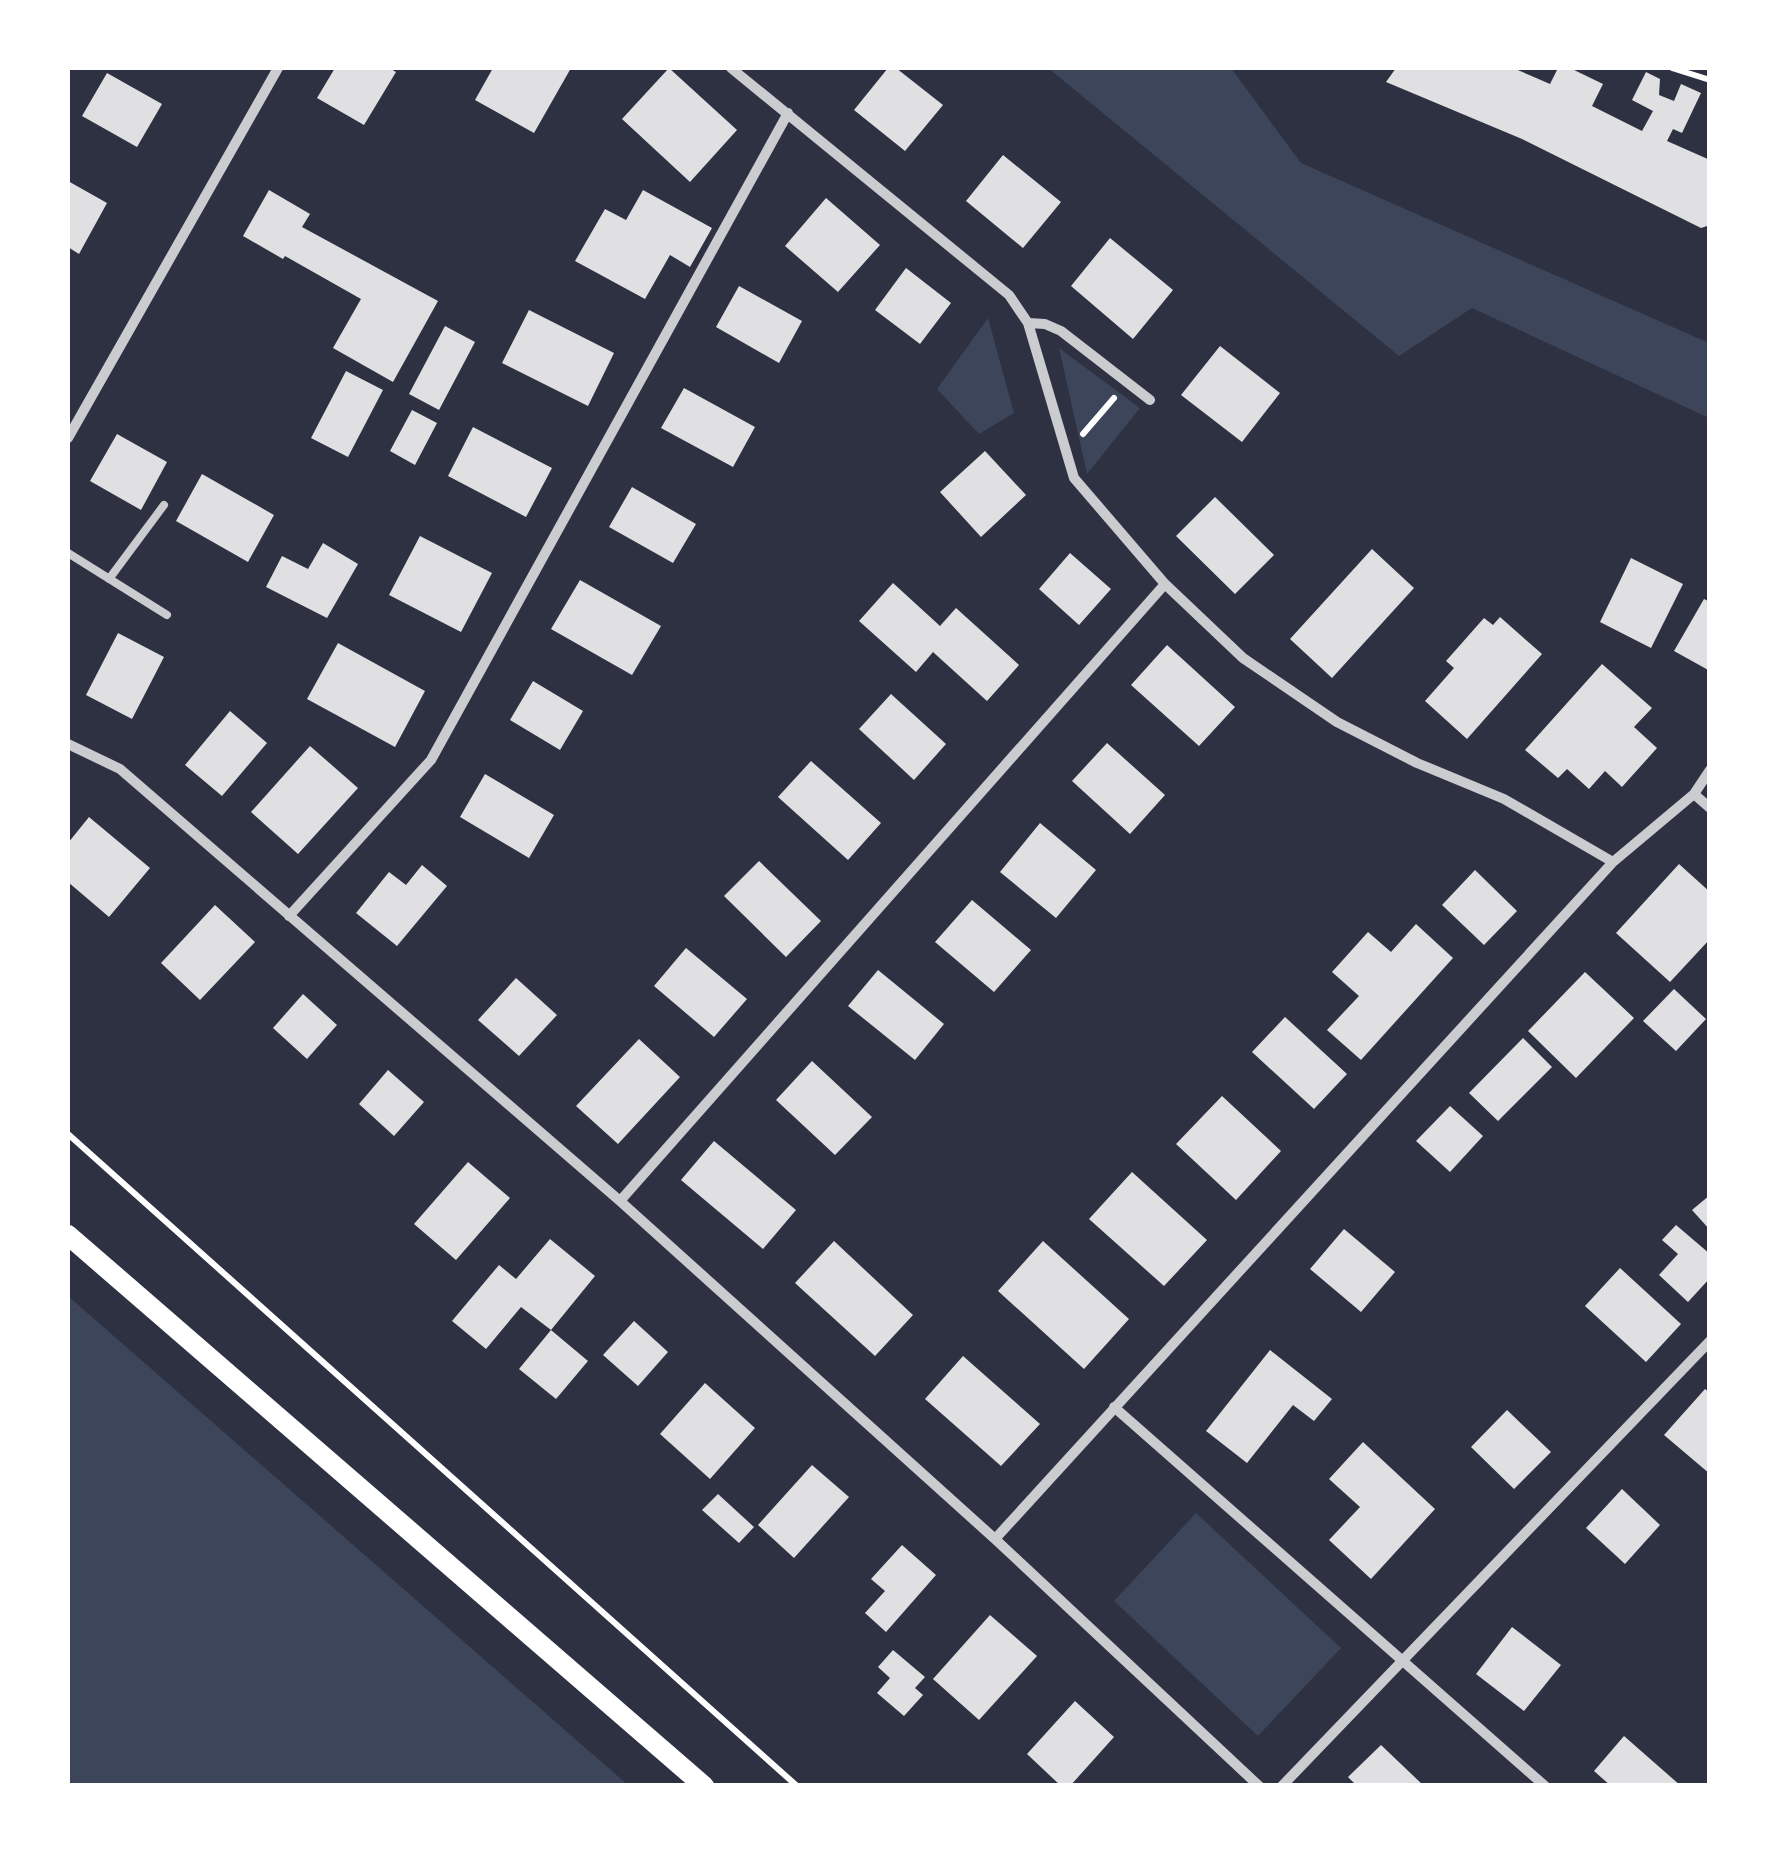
<svg xmlns="http://www.w3.org/2000/svg" width="1777" height="1853" viewBox="0 0 1777 1853" font-family="'IBM Plex Sans',sans-serif">
<rect width="100%" height="100%" fill="#2d3142"/>
<path fill="#3c4559" d="M1048,68h183l70,95 408,180v75l-237,-110 -73,48z
M988,318l26,95 -35,21 -42,-45z
M1059,348l81,60 -53,66z
M68,1296l560,489h-560z
M1196,1513l145,135 -83,88 -144,-135z"/>
<path fill="#e0e0e3" d="M335,68h54l7,4 -32,53 -47,-27z
M493,68h78l-37,65 -59,-33z
M669,68l68,62 -47,52 -68,-63z
M888,68h8l47,37 -38,46 -51,-41z
M1396,68h117l37,16 8,-16h12l33,16 -11,22 50,25 11,-20 -21,-11 14,-28 14,7 -1,16 15,6 7,-17 20,9 -19,40 -9,-4 -6,12 43,19v65l-9,3 -179,-89 -136,-57z
M107,73l55,31 -25,43 -55,-31z
M1003,155l58,47 -38,46 -57,-47z
M68,181l39,22 -28,51 -11,-7z
M269,190l41,24 -8,13 136,74 -45,81 -60,-34 28,-49 -76,-43 -2,3 -40,-23z
M643,190l69,38 -22,39 -20,-12 -25,44 -70,-38 30,-52 21,11z
M826,198l54,47 -42,47 -53,-46z
M1110,238l63,52 -40,49 -62,-53z
M906,268l45,35 -31,41 -45,-34z
M739,286l63,35 -23,42 -63,-36z
M529,310l85,43 -26,53 -86,-43z
M445,326l30,16 -36,68 -30,-16z
M1220,346l60,47 -38,49 -61,-47z
M346,371l37,19 -35,67 -37,-19z
M684,388l71,39 -22,40 -72,-39z
M412,410l25,13 -22,42 -25,-14z
M473,427l79,41 -26,49 -78,-41z
M117,434l50,28 -26,48 -51,-29z
M985,451l41,44 -45,42 -41,-45z
M202,474l72,41 -26,47 -72,-41z
M632,487l64,37 -23,39 -64,-36z
M1215,497l59,58 -39,39 -59,-58z
M420,536l72,37 -31,59 -72,-37z
M323,543l35,21 -31,54 -61,-31 16,-31 26,13z
M1372,549l42,39 -82,90 -42,-39z
M1070,553l41,36 -32,36 -40,-36z
M1631,558l52,26 -32,64 -51,-26z
M580,580l81,46 -29,49 -81,-46z
M893,583l47,43 16,-18 63,57 -32,36 -54,-49 -17,20 -57,-51z
M1704,599l6,3v69l-36,-20z
M1500,617l42,37 -75,85 -42,-38 29,-33 -8,-7 38,-43 9,7z
M118,633l46,24 -32,62 -46,-24z
M338,643l87,48 -30,56 -88,-48z
M1167,645l68,62 -36,39 -68,-61z
M1602,664l50,44 -18,19 23,21 -35,39 -17,-16 -16,18 -22,-20 -9,9 -33,-28z
M533,681l50,30 -23,39 -50,-30z
M891,694l55,50 -32,36 -55,-51z
M230,711l37,32 -45,53 -37,-31z
M1107,743l58,52 -35,39 -58,-53z
M310,746l48,42 -60,66 -47,-42z
M811,761l70,62 -33,37 -70,-63z
M485,774l69,41 -25,43 -69,-41z
M89,817l61,51 -41,49 -41,-35v-39z
M1040,823l56,47 -40,48 -56,-46z
M759,861l62,60 -35,36 -62,-61z
M1679,864l31,28v47l-40,43 -54,-49z
M422,865l25,21 -50,60 -41,-33 33,-41 17,13z
M1475,870l42,41 -33,34 -42,-40z
M972,900l59,50 -37,42 -59,-50z
M215,905l40,37 -55,58 -39,-37z
M1416,924l37,34 -92,102 -34,-30 32,-34 -27,-24 36,-40 23,20z
M686,948l61,51 -33,38 -60,-51z
M878,970l66,54 -29,36 -67,-54z
M1585,972l49,46 -58,60 -48,-47z
M516,978l41,37 -38,41 -41,-36z
M1674,989l32,30 -30,32 -33,-30z
M303,994l34,31 -30,34 -34,-31z
M1285,1017l62,57 -33,35 -62,-57z
M1523,1038l29,29 -54,54 -29,-28z
M639,1039l41,38 -62,67 -42,-38z
M812,1061l60,56 -37,38 -59,-55z
M388,1070l36,32 -30,34 -35,-32z
M1222,1096l59,55 -45,49 -60,-56z
M1450,1106l33,30 -33,36 -34,-31z
M714,1141l82,69 -33,39 -82,-69z
M468,1162l42,36 -54,62 -42,-36z
M1132,1172l75,68 -43,46 -75,-67z
M1710,1195v35l-18,-20z
M1676,1225l34,29v24l-22,24 -29,-27 19,-21 -16,-14z
M1344,1229l51,43 -34,40 -51,-43z
M550,1239l45,37 -44,54 37,31 -32,38 -37,-30 32,-39 -30,-23 -35,42 -34,-28 47,-56 17,14z
M834,1241l79,74 -38,41 -80,-73z
M1043,1241l86,78 -45,50 -86,-78z
M1620,1268l61,56 -35,38 -61,-56z
M634,1321l34,31 -30,34 -35,-31z
M1270,1350l62,49 -18,22 -21,-16 -46,58 -41,-32z
M963,1356l77,68 -39,42 -76,-67z
M705,1383l50,45 -45,51 -50,-45z
M1705,1389l5,4v81l-46,-39z
M1507,1410l44,42 -37,37 -43,-42z
M1363,1442l72,67 -64,70 -42,-39 31,-33 -31,-28z
M812,1465l37,32 -55,61 -36,-33z
M1622,1489l38,36 -35,39 -39,-36z
M718,1494l36,33 -15,16 -37,-33z
M902,1545l34,30 -50,57 -21,-19 20,-22 -14,-12z
M990,1615l47,41 -58,64 -46,-41z
M1512,1627l49,38 -37,46 -48,-37z
M893,1650l32,27 -10,11 8,7 -19,21 -27,-23 13,-15 -12,-11z
M1075,1701l39,36 -44,49h-9l-34,-32z
M1624,1736l57,50h-70l-17,-15z
M1381,1745l43,41h-67l-9,-9z"/>
<g fill="none" stroke-linecap="round" stroke-linejoin="round">
<path stroke="#fff" stroke-width="6" d="M1672,68l38,12
M1083,434l31,-36
M68,1134l729,652"/>
<path stroke="#caccd0" stroke-width="8" d="M68,553l99,62
M109,579l55,-74"/>
<path stroke="#caccd0" stroke-width="10" d="M731,68l278,227 19,28 17,1 16,7 89,69
M1028,323l46,155 91,106 78,74 94,64 80,41 87,36 109,63
M68,438l210,-370
M68,744l52,25 500,432 375,338 264,247
M1694,794l16,14
M289,916l142,-156 357,-647
M620,1201l545,-617
M1114,1407l431,379
M995,1539l618,-677 81,-68 16,-24
M1282,1786l428,-445"/>
<path stroke="#fff" stroke-width="20" d="M68,1235l636,551"/>
</g>
<rect width="1777" height="1853" fill="none" stroke="#ffffff" stroke-width="140"/>
</svg>
